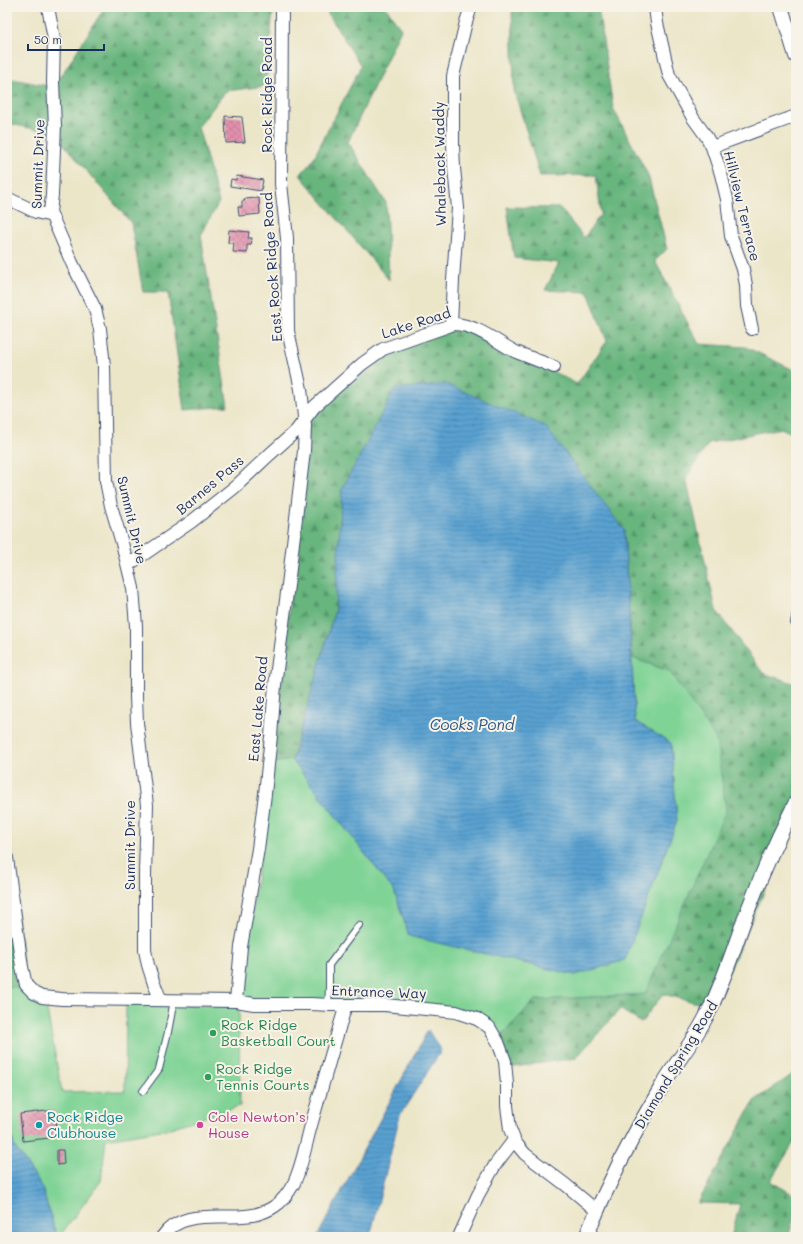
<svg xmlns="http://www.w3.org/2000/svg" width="803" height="1244" viewBox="0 0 803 1244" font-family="Mali,sans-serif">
<defs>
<pattern id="forest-firs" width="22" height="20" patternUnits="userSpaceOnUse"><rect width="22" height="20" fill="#67b57e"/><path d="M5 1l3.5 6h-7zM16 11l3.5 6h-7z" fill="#54946a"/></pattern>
<pattern id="water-rules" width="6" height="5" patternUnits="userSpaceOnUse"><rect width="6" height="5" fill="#5aa2d1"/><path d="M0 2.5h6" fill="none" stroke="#4a84ad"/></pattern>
<pattern id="building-cross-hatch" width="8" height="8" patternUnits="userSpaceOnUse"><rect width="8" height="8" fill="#e391ad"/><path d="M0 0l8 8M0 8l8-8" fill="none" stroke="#b77790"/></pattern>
</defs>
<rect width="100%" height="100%" fill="#f7f3e8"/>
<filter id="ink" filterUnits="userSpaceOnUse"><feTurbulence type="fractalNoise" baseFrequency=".025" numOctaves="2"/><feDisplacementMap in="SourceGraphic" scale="8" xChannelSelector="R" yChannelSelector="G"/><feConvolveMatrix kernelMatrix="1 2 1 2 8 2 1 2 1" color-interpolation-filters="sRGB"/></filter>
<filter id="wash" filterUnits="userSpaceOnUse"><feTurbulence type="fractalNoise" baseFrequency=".012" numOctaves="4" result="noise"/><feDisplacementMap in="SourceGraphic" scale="16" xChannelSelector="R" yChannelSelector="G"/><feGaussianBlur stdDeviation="0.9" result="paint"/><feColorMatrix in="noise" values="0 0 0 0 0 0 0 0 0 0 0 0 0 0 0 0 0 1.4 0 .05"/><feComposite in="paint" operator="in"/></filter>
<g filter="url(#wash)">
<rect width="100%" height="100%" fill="#ece6c9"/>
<path fill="url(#forest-firs)" stroke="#41726e" d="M105,7l168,1 -7,78 -40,5 -28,36 21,75 -18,33 27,171 -43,4 -17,-118h-25l-12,-69 -76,-89 -48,-11v-45l47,9z
M324,7h62l15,22 -53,113 38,61 3,77 -89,-105 12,-14 49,-95z
M512,7h86l15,101 35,67 19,74 -12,12 44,83 47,3 50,24v64l-15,-7 -72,15 -23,35 30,132 47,63 33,11v136l-83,187 -50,-13 -22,29 -21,-14 -44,49 -68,10 -9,-30 36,-38 110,-6 24,-323 -37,-13 -8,-128 -282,-41 -7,121 -43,150 -20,3 38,-348 68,-65 81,-26 118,60 30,-43 -19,-49 -43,-2 14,-27 -45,-5 -7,-51 53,1 24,30 17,-24 -5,-39 -56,1 -26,-86z
M7,810l18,178 -18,-1z
M796,1072v67l-26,42 26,15v16l-8,25h-57l9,-33 -42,-1 56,-102z"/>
<path fill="#7fd395" stroke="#4d817a" d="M632,658l37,13 47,68 10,71 -81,184 -110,6 -36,38 -41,-27 -219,-4 1,99 -73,23 -61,10 -5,42 -42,56h-2l-16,-52 -27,-39 -7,-35v-124l18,1 21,17 16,87 63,-1 1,-88 113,3 33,-243 20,-3 102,131 15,45 166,39 50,-15 52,-139 -6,-78 -36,-22z"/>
<path fill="url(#water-rules)" stroke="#3a6898" d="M446,384l99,42 79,104 11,191 36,22 6,78 -52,139 -50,15 -166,-39 -15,-45 -102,-131 43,-150 7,-121 53,-100z
M428,1030l13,21 -41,64 -30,122h-53z
M7,1111l7,35 27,39 16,52h-50z"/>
<g id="blocks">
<path fill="url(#building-cross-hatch)" d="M225,116l17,1 3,25 -19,1z
M237,176l26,4 -2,11 -31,-5 1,-7 5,1z
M259,198l1,16 -21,2 -1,-9h4v-6h3l-1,-2z
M229,230l20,2 -1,6h4l-1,7h-4v8l-14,-1 1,-9h-6z
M55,1110l3,27 -35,4 -3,-27z
M57,1150h6l1,14 -7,1z"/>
</g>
</g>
<g filter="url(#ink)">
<use href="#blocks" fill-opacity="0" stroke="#3a4a6e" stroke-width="1"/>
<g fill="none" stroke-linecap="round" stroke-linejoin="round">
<defs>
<path id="service" d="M796,612l-2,11 2,2
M328,1005l1,-17v-23l30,-40
M143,1091l16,-22 9,-37 6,-32"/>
<path id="minor" d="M48,7l6,32 -1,43 2,44 -3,69 -2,17 22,51 23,46 5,20 4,37 2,115 5,25 11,37 11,45 3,38v70l1,27 10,82 -2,68v77l3,15 6,19 7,16
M655,7l2,16 12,52 24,43 13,18 6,11 9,27 6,25 4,37 12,33 3,16 1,21 5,23
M712,147l84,-31
M7,198l29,14 16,4
M451,325l2,-45 5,-72 -4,-40 -1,-24v-68l13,-54 5,-15
M128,565l63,-43 44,-35 34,-32 27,-24 18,-24 48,-43 21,-15 71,-25c24,1 42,18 62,28 13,5 26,10 38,15
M7,858l15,109 4,18 8,8 8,4 20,2 174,2 18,3h57l20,1h54l71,7 21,7 12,8 9,15 7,19 2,23v22l3,23 5,13 10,12 41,31 31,26
M236,1001l5,-54 17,-98 7,-55 6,-58 4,-51 13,-100 16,-134 1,-25 -4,-37 -13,-58 -1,-93 -6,-54 1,-177
M162,1237c25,-37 80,-7 113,-31 8,-5 14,-14 19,-23 9,-19 12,-41 18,-61 11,-39 22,-78 34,-117
M459,1237l19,-42 17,-30 19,-25"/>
<path id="tertiary" d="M781,7l15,49
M586,1237c21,-52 47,-103 76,-151 14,-24 32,-45 44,-69 18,-34 28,-71 42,-107 14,-37 30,-73 48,-108"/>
</defs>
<use href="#service" stroke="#3a4a6e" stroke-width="8"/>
<use href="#minor" stroke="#3a4a6e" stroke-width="14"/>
<use href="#tertiary" stroke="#3a4a6e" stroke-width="16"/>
<use href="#service" stroke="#fff" stroke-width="6"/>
<use href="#minor" stroke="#fff" stroke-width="12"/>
<use href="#tertiary" stroke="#fff" stroke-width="14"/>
</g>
</g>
<g fill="#2e9e5b" stroke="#f7f3e8" stroke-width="1.5">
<circle cx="213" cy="1033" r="4"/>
<circle cx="208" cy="1077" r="4"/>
</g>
<circle fill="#0f9aa8" stroke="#f7f3e8" stroke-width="1.5" cx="39" cy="1125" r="4"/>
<circle fill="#d1479c" stroke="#f7f3e8" stroke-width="1.5" cx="200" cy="1125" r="4"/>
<g text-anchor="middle" stroke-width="4" stroke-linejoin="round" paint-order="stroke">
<g font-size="14" fill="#1b2f5e" stroke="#f7f3e8">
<text transform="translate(267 95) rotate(-90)" y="5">Rock Ridge Road</text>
<text transform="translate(38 164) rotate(-88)" y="5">Summit Drive</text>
<text transform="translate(440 164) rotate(-91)" y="5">Whaleback Waddy</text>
<text transform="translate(742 206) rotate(76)" y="5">Hillview Terrace</text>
<text transform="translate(272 267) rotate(-94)" y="5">East Rock Ridge Road</text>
<text transform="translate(416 323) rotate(-18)" y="5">Lake Road</text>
<text transform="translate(210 485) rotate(-40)" y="5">Barnes Pass</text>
<text transform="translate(132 520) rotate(77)" y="5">Summit Drive</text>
<text transform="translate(258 709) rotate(-85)" y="5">East Lake Road</text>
<text transform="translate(130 845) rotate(-90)" y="5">Summit Drive</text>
<text transform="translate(379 992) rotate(2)" y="5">Entrance Way</text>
<text transform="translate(676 1065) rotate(-59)" y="5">Diamond Spring Road</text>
</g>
<g font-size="14" fill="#27864d" stroke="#f7f3e8" text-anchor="start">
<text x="221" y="1030">Rock Ridge<tspan x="221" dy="16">Basketball Court</tspan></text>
<text x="216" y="1074">Rock Ridge<tspan x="216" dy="16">Tennis Courts</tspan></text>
</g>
<g font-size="14" fill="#0d838f" stroke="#f7f3e8" text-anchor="start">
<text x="47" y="1122">Rock Ridge<tspan x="47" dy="16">Clubhouse</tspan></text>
</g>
<g font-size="14" fill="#b23c85" stroke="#f7f3e8" text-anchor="start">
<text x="208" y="1122">Cole Newton’s<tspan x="208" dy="16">House</tspan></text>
</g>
<g font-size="15" font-style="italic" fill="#315786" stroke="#f7f3e8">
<text x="472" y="730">Cooks Pond</text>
</g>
</g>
<rect width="803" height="1244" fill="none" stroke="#f7f3e8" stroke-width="24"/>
<path d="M28 44v6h76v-6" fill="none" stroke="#1b2f5e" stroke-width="2"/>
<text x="34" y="44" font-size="12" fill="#1b2f5e" stroke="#f7f3e8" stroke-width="3" paint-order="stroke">50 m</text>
</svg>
